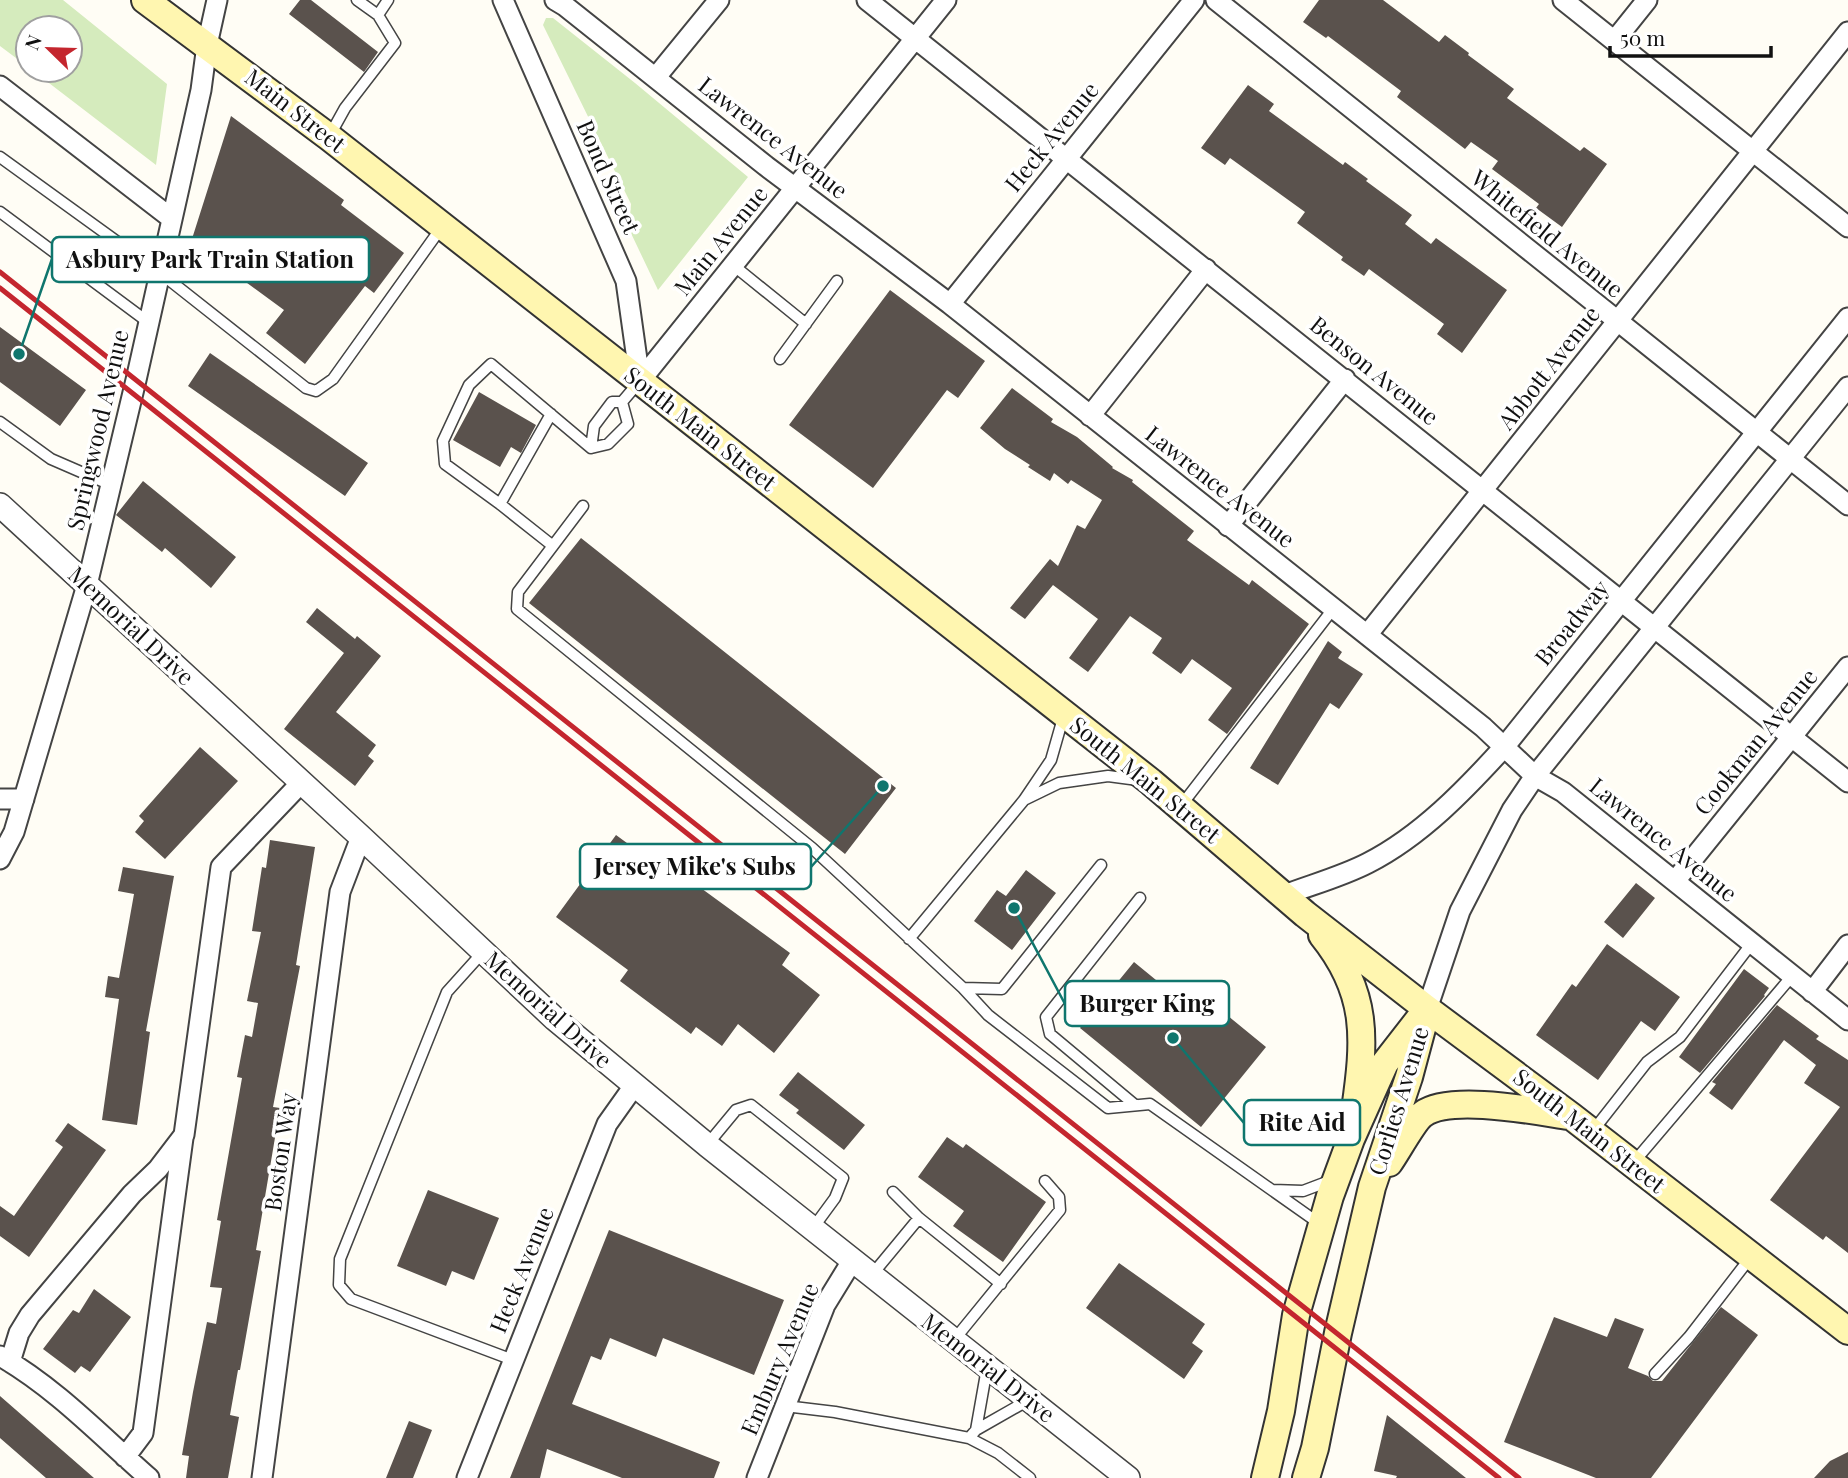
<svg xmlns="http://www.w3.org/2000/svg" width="1848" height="1478" viewBox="0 0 1848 1478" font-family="'Playfair Display',serif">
<rect width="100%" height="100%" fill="#fffdf5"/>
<path fill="#d5ebbd" d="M0,0h63l104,84 -11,81 -124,-95h38v-42h-42v39l-28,-21z
M546,18h7l82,65 113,94 -90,113 -29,-61 2,-25 -88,-179z"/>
<path fill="#5a524d" d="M300,0h11l67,52 -14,20 -75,-58z
M1319,0h64l56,42 6,-7 24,18 -1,2 46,34 -7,9 73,53 4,-4 23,17 -45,63 -26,-19 3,-4 -47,-35 6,-8 -27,-19 -6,7 -68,-52 4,-6 -73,-55 -2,2 -23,-16z
M1248,85l26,19 -5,7 74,54 2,-3 23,17 -2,2 46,34 -7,9 26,20 5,-6 71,52 -45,63 -25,-19 7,-10 -75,-55 -5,7 -23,-16 2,-3 -46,-34 8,-11 -75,-54 -5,7 -24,-17z
M231,116l113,84 -3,5 63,48 -30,40 -9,-7 -60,78 -39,-31 18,-23 -93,-68z
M890,290l95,71 -27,37 -11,-8 -74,98 -84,-63z
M0,327l86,63 -26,36 -60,-44z
M210,353l158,110 -23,33 -157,-110z
M1012,388l41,31 -2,3 26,15 36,30 -1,1 21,12 -1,2 62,49 -7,9 62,45 3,-5 57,44 -82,110 -19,-14 24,-32 -40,-29 -11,15 -29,-21 10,-15 -32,-22 -42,56 -19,-14 29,-39 -45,-34 -28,34 -15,-11 40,-49 8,7 19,-41 8,4 17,-29 -31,-20 -3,4 -14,-11 -4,8 -22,-14 2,-2 -25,-16 -25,-21z
M479,392l57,33 -15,28 -10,-6 -11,20 -47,-27z
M143,481l93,76 -25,31 -46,-40 -3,4 -46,-37z
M581,538l315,250 -51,66 -316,-251z
M317,608l38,31 2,-3 24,20 -45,56 40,33 -8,11 6,5 -19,25 -71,-57 60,-76 -38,-31z
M1328,641l14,11 -4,6 25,16 -24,35 -9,-6 -52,82 -28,-17z
M200,747l38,34 -73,78 -30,-27 9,-11 -5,-5z
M616,835l41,30 4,-6 129,94 -8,12 38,30 -46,58 -36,-29 -16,22 -26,-19 -5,7 -71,-53 8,-11 -72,-53z
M270,840l45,7 -19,118 4,1 -27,141 7,1 -24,142 5,1 -21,119h-2l-8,45 9,2 -11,61h-42l3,-22 -7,-1 11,-63 14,-70 9,2 6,-36 -12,-1 11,-66 -4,-1 25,-142 -5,-1 8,-42 7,2 6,-34 -11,-2 14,-69 -9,-1 10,-64 4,1z
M123,867l51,9 -28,155 4,1 -13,93 -35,-5 17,-121 -14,-2 3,-21 11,2 15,-84 -16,-3z
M1026,870l30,23 -44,57 -38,-29 23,-31 9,6z
M1636,883l19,15 -32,40 -19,-16z
M1607,944l73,53 -25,34 -14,-10 -43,59 -62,-45 36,-51 4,3z
M1134,962l77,63 11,-14 44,36 -65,80 -121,-99z
M1744,969l25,19 -5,7 1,1 -65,77 -21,-16z
M1777,1005l42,31 -3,3 32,21v193l-22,-17 -3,4 -53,-40 70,-93 -36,-24 12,-18 -32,-25 -52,70 -23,-17 7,-9 -4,-2z
M798,1072l67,53 -21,25 -48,-37 3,-3 -20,-15z
M68,1123l38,27 -77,107 -29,-21v-30l14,10 49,-69 -8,-6z
M947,1137l16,11 3,-4 80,58 -43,60 -50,-36 11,-15 -46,-34z
M428,1190l71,28 -25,62 -22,-9 -6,15 -49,-20z
M609,1230l175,70 -30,75 -91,-37 -7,19 -46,-19 -9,22 -10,-4 -19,48 148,58 -6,16h-92l-75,-29 -7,29h-30z
M1119,1263l86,61 -13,19 11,8 -19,28 -98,-71z
M94,1289l37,28 -41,55 -9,-6 -6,7 -32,-24 30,-39 6,3z
M1721,1307l37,28 -107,143h-55l-92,-36 50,-125 53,20 8,-19 29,11 -16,39 20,8 5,5h9z
M0,1396l94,82h-48l-46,-40z
M1387,1415l79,63h-70l1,-2 -23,-5z
M409,1421l23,9 -19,48h-27z
M1848,1452v26h-34l16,-17z"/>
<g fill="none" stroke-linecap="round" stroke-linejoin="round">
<defs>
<path id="service" d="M378,15l10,-15
M330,135l15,-27 50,-65 -17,-28 -21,-15
M0,157l159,115 147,116 10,3 17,-12 108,-151
M0,212l148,110
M733,265l73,59
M780,359l57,-78
M551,414l-51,90 -55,-40 -2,-23 26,-56 22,-21 100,84
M0,422l51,37 60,26
M591,448l3,-22 18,-24h10l17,-20
M591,448l17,-4 20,-20 -6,-22
M500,504l53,42
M583,506l-65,86 -1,17 295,239 151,140 25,27 120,93 42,-4 170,120
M1024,800l35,-17 49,-7 30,4
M1180,807l153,-198
M909,939l115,-139 27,-40 12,-42
M483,952l-36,40 -107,267 -1,26 12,14 162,61
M963,988l39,1 99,-124
M1135,1105l-85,-71 -4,-17 94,-119
M1592,1132l55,-70 33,-25 72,-94
M707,1145l29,-35 15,-5 92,73 -8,20 -22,30
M1634,1162l158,-186
M1273,1190l30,1 29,-11
M893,1192l26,26 82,66
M871,1276l48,-58
M954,1340l106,-130 -1,-13 -14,-16
M1655,1374l34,-37 61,-79
M785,1406l50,6 134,26 29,15 32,25
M976,1430l11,-62
M969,1438l7,-8 51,-29"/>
<path id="minor" d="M503,0l123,281 14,100
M555,0l10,6 201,160 184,138 533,423 52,49 28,16 285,228
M867,0l981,782
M1216,0l632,505
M1563,0l285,227
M1615,40l32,-40
M656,77l63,-77
M0,86l171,132
M950,304l244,-304
M640,381l306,-381
M1090,416l116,-147
M1228,526l117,-147
M1367,635l481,-603
M0,799h24
M0,859l14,-27 73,-247 49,-205 65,-290 6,-45 10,-45
M1675,881l173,-214
M1282,896c28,-11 59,-19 86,-33 53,-27 97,-73 137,-117l343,-428
M1812,992l36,-47
M1427,1009l33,-98 52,-101 23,-34 313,-389
M0,1356c57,33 100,79 149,122
M10,1362l9,-29 11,-18 102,-121 26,-25 26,-34 37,-268 80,-84
M125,1457l18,-24 40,-295
M262,1478l78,-586 21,-55
M467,1478l140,-354 27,-38
M757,1478l68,-173 27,-44"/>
<path id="tertiary" d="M0,505l361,332 194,182 152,126 421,333"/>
<path id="secondary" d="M145,0l184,137 822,645 154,132 122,95 144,107 277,215
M1322,935c47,58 43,105 33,175
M1389,1163c8,-11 25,-43 34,-49 27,-20 112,-3 145,2
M1265,1478l16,-67 15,-96 34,-119 21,-57 34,-76 42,-54
M1306,1478l9,-30 23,-115 34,-146 37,-110 15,-56"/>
</defs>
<use href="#service" stroke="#444" stroke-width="13"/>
<use href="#minor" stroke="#444" stroke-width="23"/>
<use href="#tertiary" stroke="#444" stroke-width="26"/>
<use href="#secondary" stroke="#333" stroke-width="30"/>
<use href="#service" stroke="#fff" stroke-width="10"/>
<use href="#minor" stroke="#fff" stroke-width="19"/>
<use href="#tertiary" stroke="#fff" stroke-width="23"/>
<use href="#secondary" stroke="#fff6b0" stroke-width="26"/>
<path stroke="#c4262e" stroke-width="5" d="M0,272l1519,1206
M0,288l1499,1190"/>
</g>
<g text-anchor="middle" stroke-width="7" stroke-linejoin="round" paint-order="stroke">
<g font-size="23" fill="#111" stroke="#fff">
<text transform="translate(295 111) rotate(38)" y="8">Main Street</text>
<text transform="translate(1052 137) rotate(-51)" y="8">Heck Avenue</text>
<text transform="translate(773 138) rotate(38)" y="8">Lawrence Avenue</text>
<text transform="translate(608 177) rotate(66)" y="8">Bond Street</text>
<text transform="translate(1547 234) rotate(39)" y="8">Whitefield Avenue</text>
<text transform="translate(721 241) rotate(-51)" y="8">Main Avenue</text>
<text transform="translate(1549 368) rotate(-52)" y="8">Abbott Avenue</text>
<text transform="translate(1374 371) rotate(39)" y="8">Benson Avenue</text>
<text transform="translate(700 429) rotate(38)" y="8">South Main Street</text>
<text transform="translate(98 430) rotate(-77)" y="8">Springwood Avenue</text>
<text transform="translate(1220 487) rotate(38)" y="8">Lawrence Avenue</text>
<text transform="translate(1572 623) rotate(-51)" y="8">Broadway</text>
<text transform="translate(131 626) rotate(43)" y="8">Memorial Drive</text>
<text transform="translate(1756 742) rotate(-51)" y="8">Cookman Avenue</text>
<text transform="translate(1145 780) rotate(39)" y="8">South Main Street</text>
<text transform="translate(1663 840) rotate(39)" y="8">Lawrence Avenue</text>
<text transform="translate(548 1010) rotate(42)" y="8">Memorial Drive</text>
<text transform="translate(1399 1101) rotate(-73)" y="8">Corlies Avenue</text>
<text transform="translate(1589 1131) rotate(38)" y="8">South Main Street</text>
<text transform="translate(281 1152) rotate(-82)" y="8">Boston Way</text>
<text transform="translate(522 1270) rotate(-68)" y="8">Heck Avenue</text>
<text transform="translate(780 1359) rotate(-67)" y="8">Embury Avenue</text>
<text transform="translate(988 1368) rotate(38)" y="8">Memorial Drive</text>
</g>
</g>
<path fill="none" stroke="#0f766e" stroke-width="2.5" d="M19 354L52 259M883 786L811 867M1014 908L1065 1004M1173 1038L1244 1123"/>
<g fill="#0f766e" stroke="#fff" stroke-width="2.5">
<circle cx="19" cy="354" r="7"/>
<circle cx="883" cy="786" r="7"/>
<circle cx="1014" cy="908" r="7"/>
<circle cx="1173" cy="1038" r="7"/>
</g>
<g fill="#fff" stroke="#0f766e" stroke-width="2.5">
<rect x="52" y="237" width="317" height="45" rx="7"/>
<rect x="580" y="844" width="231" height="45" rx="7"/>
<rect x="1065" y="981" width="164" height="45" rx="7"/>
<rect x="1244" y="1100" width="116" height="45" rx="7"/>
</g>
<g font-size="24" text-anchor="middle" font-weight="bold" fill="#111">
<text x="210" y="268">Asbury Park Train Station</text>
<text x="695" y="875">Jersey Mike's Subs</text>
<text x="1147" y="1012">Burger King</text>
<text x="1302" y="1131">Rite Aid</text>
</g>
<g transform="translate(49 49) rotate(293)"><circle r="33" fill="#ffffff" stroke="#a0a0a0" stroke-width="2"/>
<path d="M0-5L12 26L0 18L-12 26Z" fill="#c4262e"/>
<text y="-10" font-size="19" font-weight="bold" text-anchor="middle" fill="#111111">N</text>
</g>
<path d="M1610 46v10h161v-10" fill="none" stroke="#111111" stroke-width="3.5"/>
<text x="1620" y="46" font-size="21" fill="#111111" stroke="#ffffff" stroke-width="5" paint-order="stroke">50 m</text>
</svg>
